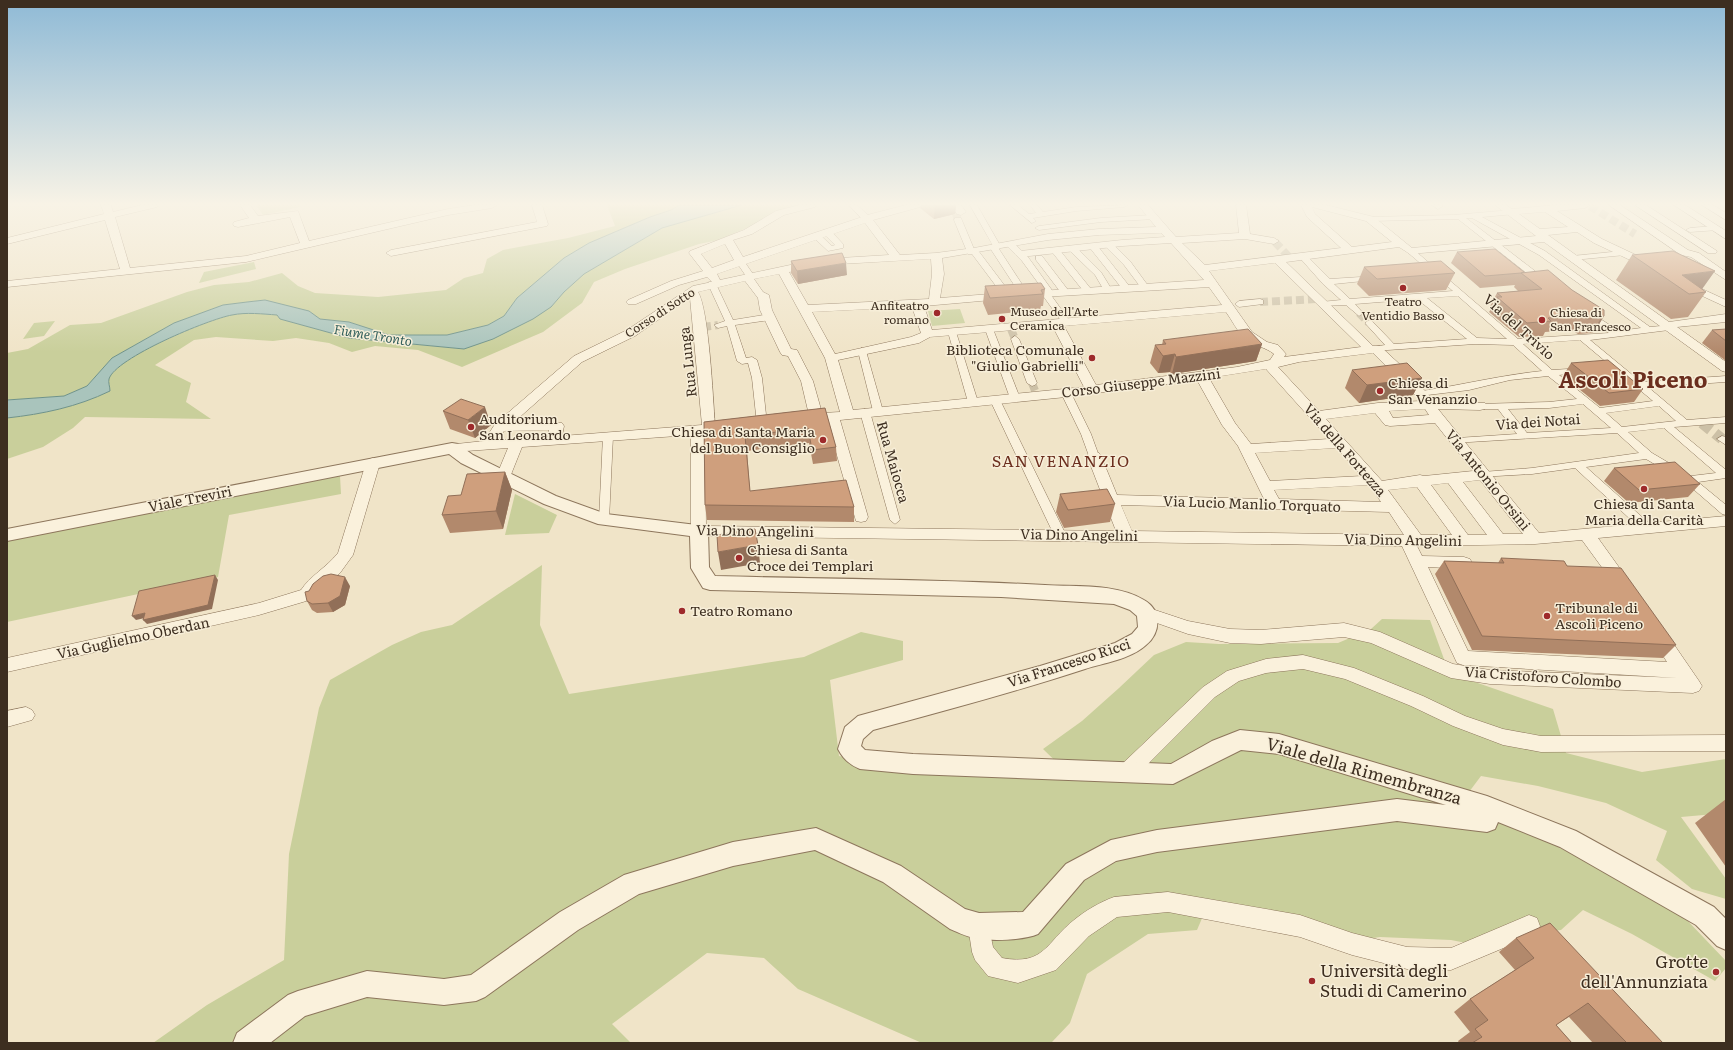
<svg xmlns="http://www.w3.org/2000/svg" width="1733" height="1050" viewBox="0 0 1733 1050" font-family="Literata,serif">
<rect width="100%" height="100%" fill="#f0e4c8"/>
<path fill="#c9cf9b" d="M256,205h43l1,2 -37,8z
M607,205h73l-9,5 -21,7 -61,26 -25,15 -47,40 -13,18 -16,9 -41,10h-58l-40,-13 -29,-3 -11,-8 -44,-11 -18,2 -24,3 -49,18 -62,35 -25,28 -23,10 -57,4v-47l21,-4 42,-24 31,-2 86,-31 27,-7 35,-3 33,-9 16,13 17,7 63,4 68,-7 18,-12 19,-5 4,-14 16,-9 65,-12 47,-12z
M742,205h64l-34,12 -53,23 -20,4 -74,25 -31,13 -12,21 -39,29 -81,35 -44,-17 -43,-4 -23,6 -23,-9 -33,-5 -23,3 -57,-4 -22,3 -39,25 36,18 -5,19 25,17 -126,-2 -12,11 -30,19 -36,12v-41c36,-4 70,-11 103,-27 0,-4 -2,-9 -1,-12 6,-21 101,-60 123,-64 14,-3 31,-1 45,0l3,4 69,19 115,11 87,-42 13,-15 20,-18 78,-46z
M254,262l2,7 -57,14 5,-11z
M960,309l5,14 -33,3 -4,-15z
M55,321l-11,15 -21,3 11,-16z
M340,476l1,18 -112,21 -11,62 -211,45v-81z
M515,494l42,21 -8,18 -44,2z
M542,565l-2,60 29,69 235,-37 57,-25 42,9v19l-73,20 9,76 81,15 155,9 -32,-31 39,-28 37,-33 35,-33 32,-13 33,2 119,-1 33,-14 11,-10 48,1 19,53 104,36 13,44 76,19 84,-13v54l-45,4 45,62v20l-34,-10 -36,-29 11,-29 -61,-28 -68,-17 -57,-10 -24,32 86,31 77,40 64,38 42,44v7l-11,13 -83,-47 -49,-24 -22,20 -33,4 -36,14 -41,-8 -71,-3 -27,4 -147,-32 -9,21 -49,4 -61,40 -17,49 -18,19 -5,1h-125l-124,-54 -34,-31 -57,-5 -95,71 19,19h-478l54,-38 77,-45 5,-106 30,-146 11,-28 62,-35 29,-13 31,-7z"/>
<path fill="#a9c4bc" stroke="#6f938a" d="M680,205h62l-80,23 -78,46 -20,18 -13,15 -18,12 -40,20 -29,10 -115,-11 -69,-19 -3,-4c-14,-1 -31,-3 -45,0 -23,4 -117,43 -123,64 -1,3 1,8 1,12 -33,16 -67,23 -103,27v-18l57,-4 23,-10 25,-28 62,-35 49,-18 24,-3 18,-2 44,11 11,8 29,3 40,13h58l41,-10 16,-9 13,-18 47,-40 25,-15 61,-26 21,-7z"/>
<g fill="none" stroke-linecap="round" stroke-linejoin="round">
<path stroke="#ccc0a6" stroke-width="8" stroke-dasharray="8 4" stroke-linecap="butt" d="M1590,206l45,28
M956,214l2,6
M1275,242l14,15
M1260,302l58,-3
M1359,313l10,10
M703,327l15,-2
M1011,329l4,10
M1032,383l4,10"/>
<path stroke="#ccc0a6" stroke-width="11" stroke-dasharray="11 5.5" stroke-linecap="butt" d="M1702,423l20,16"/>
<defs>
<path id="pedestrian" d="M849,205h8l13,12v4h-6z
M970,205h7l24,42 -2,2 30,46 -1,2h-6l-32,-49 3,-2z
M1010,205h8l11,9 7,-1 -6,-8h7l6,7 33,-5 52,-2 -4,2 -48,4 -43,7 3,3 -4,2z
M1512,210h3v4l-33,3 63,34 105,76 22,-2 1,2 -4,3 -79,10 51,42 85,-6v6l-78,5 39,33 39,-3v6l-52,4 52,43v8l-28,4 28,23v10l-4,-1 -37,-32 -39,-23 -60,8 65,58 2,3 -2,3h-8l-68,-63 -43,6 -53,3 -1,-2 1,-2 4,-1 49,-4 107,-15 -22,-20 -164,10 -1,-2 1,-2 4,-1 60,-4 -19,-25h-18l-5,-3 2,-2 72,-2 28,-3 -29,-23 -38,4 -41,10 -50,6 -2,-2 5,-3c40,-6 80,-16 120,-20l-29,-26 -38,-1 -102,7v-4l12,-2 -20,-22 4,-3 3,1 22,23 73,-5 -50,-40 -62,5 8,9 -4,3 -13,-11 -25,1v-4l20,-2 -18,-16 -24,-27 7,-2 24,24 46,-3v4h-3l-39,4 16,15 103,-8 -47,-40 7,-2 105,90 91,-6 -24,-17 -1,-2 4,-3 31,20 22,-3 -102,-73 -67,-37h-6l78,60v4h-6l-80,-63 -88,2 -4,-2 4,-2 83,-2zM1458,296l49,43 -30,-1 -50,-40zM1580,340l73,61 -53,7 -41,-33 25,-3v-4l-32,2 -29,-26zM1583,404l28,24 -84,5 -19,-24 41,-1zM1659,406l17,15 -54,6 -16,-14zM1664,428l52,45 -25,3 -39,-23 -24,-21z
M1152,215h3v4l-54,3 -62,8 -4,-2 4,-2 62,-8z
M955,218h6l13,31h3l34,45v4h-6l-33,-44h-4l-14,-34z
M1715,226h3v4l-28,2 -4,-2 4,-2z
M824,230h6l13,14v4l-15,3 -16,-15 7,-2 13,12 3,-1 -11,-11z
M1007,242h6l15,15 26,36 -3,2 20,28 -1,2h-6l-23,-32 3,-2 -22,-30 -15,-15z
M1106,243h6l18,18 19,26 -1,2h-6l-18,-24 -18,-18z
M1090,244h6l34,43v4h-6l-34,-43z
M1069,246h6l26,26 11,18 -1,2h-6l-10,-17 -26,-25z
M1052,248h6l33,41v4h-6l-33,-41z
M1622,251h3v4l-52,5 -4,-2 4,-2z
M1036,256h6l26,34v4h-6l-26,-34z
M738,261h6l11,16 -1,2h-6l-11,-16z
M709,282h3l4,2 17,36 37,-6 4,3 -4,3 -35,5 11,33 6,-1 5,3 5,18 5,46 -2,2 -3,1 -5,-3 -5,-46 -4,-15 -6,1 -5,-3 -10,-35 -9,2 -4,-3 11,-4 -17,-37z
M1260,299l3,1v4l-24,3 -4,-3 4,-3z
M989,326l4,3 27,69 -2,2 -3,1 -5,-3 -25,-69z
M952,329l4,3 22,70 -2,2h-6l-2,-2 -20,-70z
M1015,336l4,3 18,44 -2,2 -3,1 -5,-3 -16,-44z
M862,348l4,3 17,60 -2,2h-6l-2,-2 -15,-60z
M1066,390l5,3 20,41 8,22 -1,2h-8l-1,-2 -8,-22 -20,-41z
M995,397l5,3 66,135 -2,3 -4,1 -6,-4 -64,-135z
M865,409l5,3 30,108 -5,4 -5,-4 -30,-108z
M608,433l5,3 -4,84 -5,4 -5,-4 4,-84z
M1722,436l4,1v8l-9,-6z"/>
<path id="minor" d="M101,205h10l2,7 29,-7h16l-1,2 -42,10 15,51 116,-12 54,-13 -10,-26 -52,10 -4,-1 -1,-2 1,-2 15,-4 -9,-13h10l8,11 40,-5 11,30 139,-32 27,-4h22l-5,3 -44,7 -202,47 -239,25v-6l113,-12 -15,-49 -98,24v-6l97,-24z
M532,205h10l6,19 -1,2 -156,30 -5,-3 5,-3 146,-28z
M800,205h16l-1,2 -31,8 -32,19 -19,6 10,17 128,-43 35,-9h15l-1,2 -47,13 27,35 36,-2 38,-5 74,-14 51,-5 57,-2 -18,-22h10l28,32 63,-4 -3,-28h10l4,29 24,4 5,3 -5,3 -29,-5 -63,4 23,22 136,-17 -34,-31 -6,-12h25l48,12 38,31 124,-12 -41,-31h11l6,4 44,-4h34l-5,3 -28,3 45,28 51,24 1,2 -1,2h-8l-51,-24 -17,-11 -29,3 121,87 57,-8v8l-49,5 49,35v10l-4,-1 -178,-129 -134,12 -11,-7 -113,15 87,84h7l27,25 27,30 51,2 2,3 -2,3 -5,1 -42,-1 101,124 187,-17v10l-128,12 33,46 -2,4 -6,2 -6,-2 -35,-48 -47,4 -118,2 5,10 42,1 6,2 2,4 -2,4 -6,2 -36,-2 40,84 199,11 -17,-27 2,-5 6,-2 6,2 35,51 3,5 -3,5 -6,2 -203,-9 -39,-6 -80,-35 -27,-6 -83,7 -31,-1 -42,-9 -48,-17 -2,-4 2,-4 6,-2 42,14 42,8 31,1 83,-7 36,9 73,32 37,6 188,8 -215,-13 -6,-2 -55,-117 -703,-10 -5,-1 -3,-4v-96l-169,12 -12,30 -2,3 -5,2 -5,-2 -2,-3 12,-29 -56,4 -5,-1 -2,-3 2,-3 37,-4 11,-17 79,-68 53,-26 66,-44 19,-4 -5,-5 -28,8 -43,19h-8l-2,-2 2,-2 43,-19 32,-10 -14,-18 1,-2 54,-21 32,-19zM1312,207l54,14 26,21 -40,5 -37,-33zM1545,212l23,15 -28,2 -21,-15zM865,223l24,32 -49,3 -45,6 -75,16 -3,-6zM1161,233l4,4 -43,3 -102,11 -5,3 5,3 102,-11 49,-3 33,37 -179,12 -6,3 6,3 184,-11 13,18 -290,25 -8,-24 79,-7 6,-3 -6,-3 -63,5 4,-24 -2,-16 106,-18 51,-5zM725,244l9,16 -22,8 -11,-14zM931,259l1,15 -3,25 -121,6 -19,-33 51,-8zM1275,263l86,84 -77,10 2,-3 -8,-9 -11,-3 -15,-10 -43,-61zM779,274l46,84 15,54 -18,1 -9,-32 -16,-31 -6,-1 -19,-39 -3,-15 -6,-3 -9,-13zM745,281l13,17 2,12 20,42 2,3 6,1 13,25 8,34 -6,1 -2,3 2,3 24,-1 29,100 5,1 5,-1 2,-4 -28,-97 226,-23 131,-17 25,45 16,21 26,53 -147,-4 -16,-39 -2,-3h-10l-2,3 29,75 -410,-5 -1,-92 24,-3 2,-3 -2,-3 -14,-1c-2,-25 -6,-115 -17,-132zM690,298l12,127 -140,11 2,-10 -2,-3h-49l69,-61 53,-26zM912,307l9,26 -10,4 -76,17 -23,-42zM1226,312c6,8 11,19 18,26 9,8 22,9 30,16l-4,6 -33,7 -141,18 -32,-59zM1053,327l31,60 -231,23 -15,-50 81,-17 11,-6zM1373,353l48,48 -43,2 -59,8 -41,-44 21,-5zM1266,369l63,70 -78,5 -16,-21 -26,-45zM1425,409l4,6 -36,3 -4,-7zM1375,413l10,12 5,1 45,-3 38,48 -49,5 -4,-1 -38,6 -56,-62zM549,430l-1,7 -50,3 6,-9zM1337,448l25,28 -92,5 -15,-28zM1480,480l43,54h-20l-40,-52zM1448,483l39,52h-19l-37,-50zM1370,485l11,17 -102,-3 -5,-9zM1417,487l35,48h-31l-33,-45zM1121,505l268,7 15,23 -272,-4z
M951,205h10l5,7 -5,3 -4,-1z
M1432,205h10l1,1 -5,3z
M1609,205h11l68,45 11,3 27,19v8l-35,-23 -10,-2z
M1635,205h11l71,46 -1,2h-8z
M1674,205h11l41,26v8z
M1702,205h11l13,8v7z
M1687,282l39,18v7l-43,-20 -2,-2z
M373,458l5,2 2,3 -27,92 -13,18 -23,19 -4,7 -54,16 -252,57v-14l252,-55 42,-13c9,-14 26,-23 37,-37l28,-90 2,-3z
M1303,655l51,13 69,28 42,20 38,13 38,7 185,-1v16l-185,1 -38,-7 -50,-19 -42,-20 -66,-27 -42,-10 -37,4 -27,8 -24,16 -80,80 -7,2 -7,-2 -2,-6 2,-6 82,-78 24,-16 39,-12z
M26,707l6,3 3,5 -3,5 -25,7v-16z
M1168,892l132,23 52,18 55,14 44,1 78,-33 8,3 3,8 -3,8 -86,36 -44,-1 -55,-14 -52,-18 -132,-25 -51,5 -28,19 -33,34 -38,13 -30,-7 -13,-16 -3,-8 -4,-26 3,-8 8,-3 8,3 6,29 9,11c43,8 44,-16 72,-38 11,-9 26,-18 40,-23z"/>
<path id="tertiary" d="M452,443l6,1 15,11 83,41 50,18 99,12 3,5 1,36 6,9c110,3 220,3 330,9 31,2 71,-2 99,15 18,10 17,33 2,45 -15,14 -42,18 -61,24 -70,23 -141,42 -212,61l-10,9 -2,7 4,4 48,4 258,10 41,-23 28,-11 39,4 208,62 89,35 138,76 12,12v31l-9,-4 -21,-21 -136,-78 -62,-25 -3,7 -8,3 -90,-11 -240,31 -41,9 -32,19 -46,54c-14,6 -43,7 -58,5 -10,-1 -21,-6 -30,-10l-67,-47 -68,-32 -82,16 -94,28 -61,36 -93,67 -9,4 -32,4 -77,-8 -62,19 -35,27h-37l4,-10 51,-38 10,-4 69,-20 77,8 27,-4 89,-63 64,-37 109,-33 83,-14 85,38 64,43 14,4 44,-1 43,-48 45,-24 46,-10 240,-31 49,6 -167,-51 -38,-4 -68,34 -260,-10 -53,-5c-10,-4 -17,-10 -22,-20l7,-22 13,-11 182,-50 75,-23 17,-9 6,-7 -1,-11 -7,-6 -16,-6 -113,-7 -291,-7 -7,-2 -12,-20 -1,-32 -92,-12 -54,-20 -83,-41 -12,-9 -442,87v-12z"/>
</defs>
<use href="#pedestrian" stroke="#8d765c" stroke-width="1"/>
<use href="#minor" stroke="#8d765c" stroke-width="1"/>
<use href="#tertiary" stroke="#8d765c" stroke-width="2"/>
<use href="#pedestrian" fill="#faf1dc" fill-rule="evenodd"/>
<use href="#minor" fill="#faf1dc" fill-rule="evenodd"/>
<use href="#tertiary" fill="#faf1dc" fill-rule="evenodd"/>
</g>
<path fill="#b2896c" d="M921,205h35l-1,9 -21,5 -14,-11z
M1457,252l67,20 80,44 -9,15 -3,2 -14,1 -7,-4 -26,2 -2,4 -24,1 -30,-25 2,-3 -2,-1 8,-15 21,-2 -4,-4 1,-2 -35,3 -29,-25z
M1632,255l70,34 4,3 -18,25 -17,2 -55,-39z
M791,261l56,14 -49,9 -7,-11z
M1364,267l91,6 -9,17 -77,6 -12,-12z
M985,286l60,3 -2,17h-2l-1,4 -52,5 -5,-12z
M1726,329v32l-24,-18 10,-13z
M1163,340l99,4 -6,17 -84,13 -2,-2 -12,1 -8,-10 5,-18h7z
M1571,363l72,26 -9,13 -34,4 -37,-30z
M1352,370l70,8 -9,17 -54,8 -14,-15z
M825,408l11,39 1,14 -24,3 -4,-21 -62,8 3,40 104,16v15l-147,-2 -2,-15 -1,-83z
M443,411l48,14 -16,13 -25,-9z
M1614,468l86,16 -12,13 -59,6 -25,-22z
M505,472l7,18 -9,39 -53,4 -8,-18 19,-20z
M1060,494l55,10 -5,18 -46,6 -8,-16z
M1501,558l66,8 109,79 -13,13 -191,-8 -37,-76 9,-13 54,2z
M350,586l-5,19 -12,7 -16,1 -5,-3 -5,-9 2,-10z
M1726,799v68l-31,-44z
M1516,938l147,105h-70l-24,-26 -13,8 16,18h-113l-1,-2 12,-9 -16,-20 16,-13 45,-29 -16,-18z"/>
<path fill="#916f58" d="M935,205h21l-1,9 -21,5z
M846,263l1,12 -49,9 -1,-13z
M1715,271l-15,21 -18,-17z
M1604,316l-9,15 -3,2 9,-15z
M1262,344l-6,17 -84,13 4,-17z
M1175,354l-5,18 -12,1 5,-17z
M1422,378l-9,17 -54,8 8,-18z
M485,407l6,18 -16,13 -7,-18z
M505,472l7,18 -9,39 -7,-18z
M758,545l2,18 -39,7 -3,-18z
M215,575l3,5 -6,29 -65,15 -4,-4z
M345,577l5,9 -5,19 -12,7 -5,-9z
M145,613l4,4 -13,3 -4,-4z"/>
<path fill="#cf9f7d" stroke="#916f58" d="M1495,249l29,23 -3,1 -36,3 -28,-24z
M1673,251l42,20 -33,4 24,17 -17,2 -57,-39z
M842,253l4,10 -49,8 -6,-10z
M1441,261l14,12 -78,6 -13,-12z
M1548,270l24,20 32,20v6l-3,2 -14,1 -7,-4 -32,3 3,3 -24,2 -30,-26h5l-5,-4 45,-4 -21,-16z
M1041,283l4,6 -4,1 2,4 -53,4 -5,-12z
M1248,329l14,15 -86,13 -1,-3 -12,2 -8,-11 11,-1 -3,-4z
M1726,329v12l-14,-11z
M1608,360l35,29 -34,4 -38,-30z
M1407,363l15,15 -55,7 -15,-15z
M461,399l24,8 -17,13 -25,-9z
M825,408l11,39 -24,3 -4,-22 -63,8 5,55 96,-11 8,27 -149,-2 -1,-83z
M1675,462l25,22 -61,6 -25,-22z
M505,472l-9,39 -54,4 6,-19 13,-1 6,-21z
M1107,489l8,15 -47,6 -8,-16z
M755,529l3,16 -40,7 -1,-17z
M1501,558l63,3 3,5 54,2 55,77 -194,-9 -38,-75 60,2z
M331,574l14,3 -5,19 -12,7 -16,1 -5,-3 -2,-9 4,-1 4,-7 10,-8z
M215,575l-7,30 -65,15 2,-7 -13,3 7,-25z
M1550,923l113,120h-37v-1l-38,-39 -32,22 16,18h-100l10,-6 -7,-8 13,-9 -18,-21 64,-41 -18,-20z"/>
<linearGradient id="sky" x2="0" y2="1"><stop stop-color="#8fbad6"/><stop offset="0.58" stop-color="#f8f3e6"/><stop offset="1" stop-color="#f8f3e6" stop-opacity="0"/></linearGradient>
<rect width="1733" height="352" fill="url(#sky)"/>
<g fill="#9e2a2b" stroke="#f7eed8" stroke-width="1.5">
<circle cx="1403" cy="288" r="4"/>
<circle cx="937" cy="313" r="4"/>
<circle cx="1002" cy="319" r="4"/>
<circle cx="1542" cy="320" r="4"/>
<circle cx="1092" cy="358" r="4"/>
<circle cx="1380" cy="391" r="4"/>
<circle cx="471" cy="427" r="4"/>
<circle cx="823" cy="440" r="4"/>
<circle cx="1644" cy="489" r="4"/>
<circle cx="739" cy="558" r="4"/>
<circle cx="682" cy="611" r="4"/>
<circle cx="1547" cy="616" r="4"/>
<circle cx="1716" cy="972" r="4"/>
<circle cx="1312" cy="981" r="4"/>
</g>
<g text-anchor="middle" stroke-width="3" stroke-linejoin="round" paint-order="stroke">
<g font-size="12" fill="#3d2e20" stroke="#f7eed8" text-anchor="start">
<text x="1403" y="306" text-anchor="middle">Teatro<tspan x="1403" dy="14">Ventidio Basso</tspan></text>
<text x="929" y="310" text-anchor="end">Anfiteatro<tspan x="929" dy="14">romano</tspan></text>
<text x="1010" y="316">Museo dell'Arte<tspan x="1010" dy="14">Ceramica</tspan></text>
<text x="1550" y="317">Chiesa di<tspan x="1550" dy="14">San Francesco</tspan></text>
</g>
<g font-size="12" fill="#3d2e20" stroke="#f7eed8">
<text transform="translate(660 313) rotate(-33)" y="4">Corso di Sotto</text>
</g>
<g font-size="13" font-style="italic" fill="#2f5d5a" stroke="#f7eed8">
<text transform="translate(373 335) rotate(9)" y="5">Fiume Tronto</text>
</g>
<g font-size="14" fill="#3d2e20" stroke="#f7eed8">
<text transform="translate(1519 327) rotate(42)" y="5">Via del Trivio</text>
<text transform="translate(688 362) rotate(-96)" y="5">Rua Lunga</text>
<text transform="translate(1141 383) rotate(-7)" y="5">Corso Giuseppe Mazzini</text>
<text transform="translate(1538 422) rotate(-4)" y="5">Via dei Notai</text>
<text transform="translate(1345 450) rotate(49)" y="5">Via della Fortezza</text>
<text transform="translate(893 462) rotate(74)" y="5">Rua Maiocca</text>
<text transform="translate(1488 480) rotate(51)" y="5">Via Antonio Orsini</text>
<text transform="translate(190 499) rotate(-11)" y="5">Viale Treviri</text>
<text transform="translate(1252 504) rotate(2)" y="5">Via Lucio Manlio Torquato</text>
<text transform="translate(755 531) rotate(1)" y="5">Via Dino Angelini</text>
<text transform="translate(1079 535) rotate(1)" y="5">Via Dino Angelini</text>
<text transform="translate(1403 540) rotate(1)" y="5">Via Dino Angelini</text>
<text transform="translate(133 638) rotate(-12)" y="5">Via Guglielmo Oberdan</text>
<text transform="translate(1069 663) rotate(-18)" y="5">Via Francesco Ricci</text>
<text transform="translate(1543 677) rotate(4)" y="5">Via Cristoforo Colombo</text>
</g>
<g font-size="14" fill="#3d2e20" stroke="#f7eed8" text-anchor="start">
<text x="1084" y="355" text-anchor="end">Biblioteca Comunale<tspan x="1084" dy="16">"Giulio Gabrielli"</tspan></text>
<text x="1388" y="388">Chiesa di<tspan x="1388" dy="16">San Venanzio</tspan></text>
<text x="479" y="424">Auditorium<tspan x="479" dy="16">San Leonardo</tspan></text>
<text x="815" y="437" text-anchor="end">Chiesa di Santa Maria<tspan x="815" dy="16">del Buon Consiglio</tspan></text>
<text x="1644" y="509" text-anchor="middle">Chiesa di Santa<tspan x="1644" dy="16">Maria della Carità</tspan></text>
<text x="747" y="555">Chiesa di Santa<tspan x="747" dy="16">Croce dei Templari</tspan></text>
<text x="1555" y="613">Tribunale di<tspan x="1555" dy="16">Ascoli Piceno</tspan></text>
<text x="690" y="616">Teatro Romano</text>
</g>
<g font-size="16" letter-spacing="1" fill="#6b2e1e" stroke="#f7eed8">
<text x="1061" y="467">SAN VENANZIO</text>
</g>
<g font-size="17" fill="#3d2e20" stroke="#f7eed8">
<text transform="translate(1364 771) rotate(16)" y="6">Viale della Rimembranza</text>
</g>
<g font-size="17" fill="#3d2e20" stroke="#f7eed8" text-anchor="end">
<text x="1708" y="968">Grotte<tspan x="1708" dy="20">dell'Annunziata</tspan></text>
<text x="1320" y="977" text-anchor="start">Università degli<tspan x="1320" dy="20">Studi di Camerino</tspan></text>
</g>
<g font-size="22" font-weight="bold" fill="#6b2e1e" stroke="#f7eed8">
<text x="1633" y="388">Ascoli Piceno</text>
</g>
</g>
<rect width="1733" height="1050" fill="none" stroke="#3d2e20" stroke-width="16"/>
</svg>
